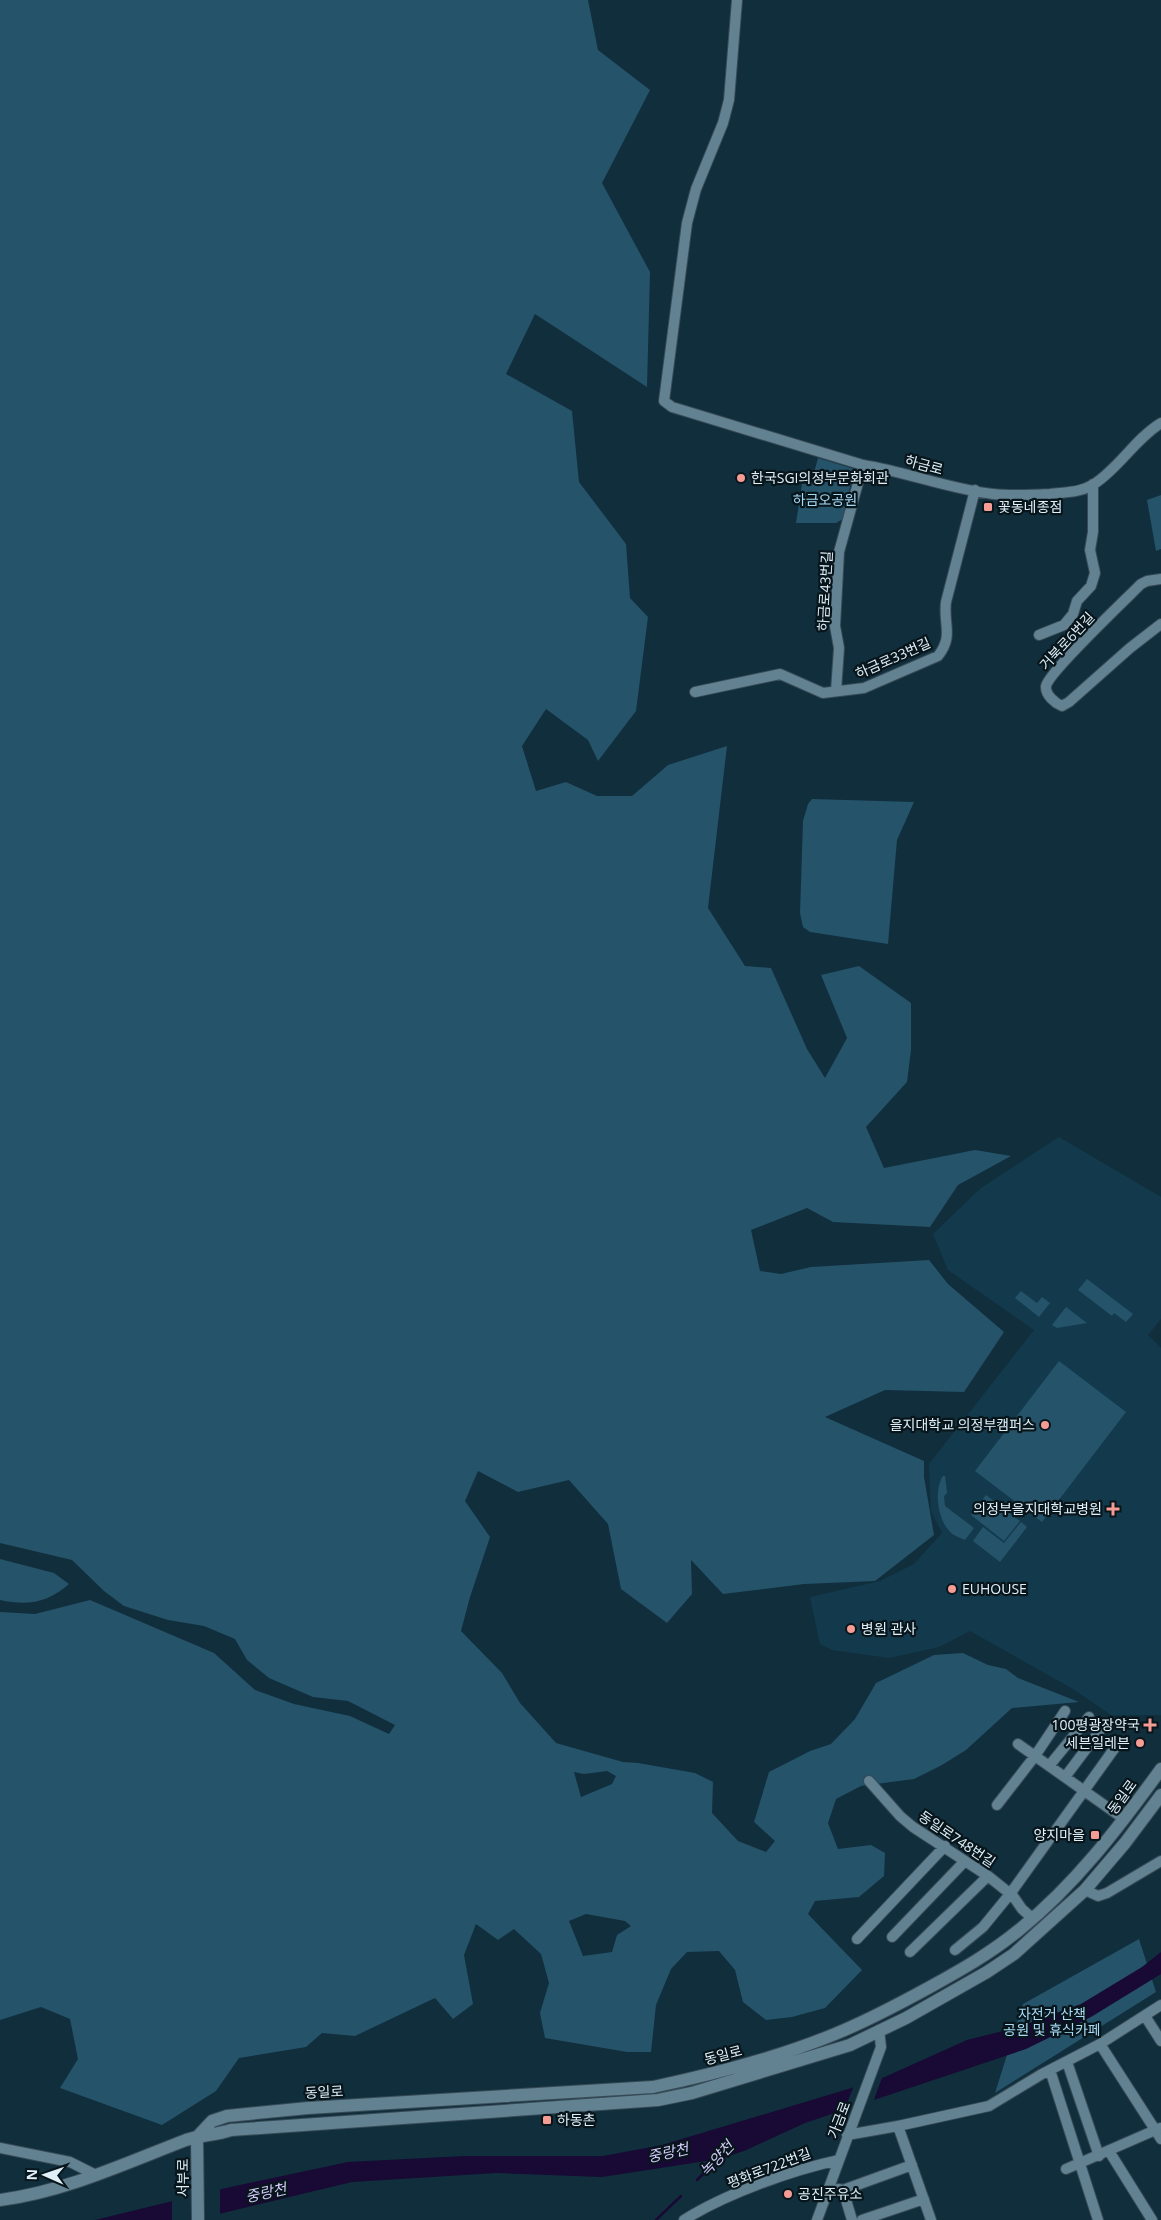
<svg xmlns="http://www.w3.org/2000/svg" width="1161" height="2220" viewBox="0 0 1161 2220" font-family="'Open Sans','Noto Sans KR',sans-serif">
<rect width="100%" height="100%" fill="#112e3c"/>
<path fill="#133a4c" d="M1059,1137l102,60v122l-13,16 13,13v367h-50l-38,-26 -103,-58 -31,16 -50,11 -57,-8 -12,-6 -10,-47 70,-16 34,-17 28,-31 -11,-22 -2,-47 105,-134 -86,-60 -15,-36 48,-46z"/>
<path fill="#255369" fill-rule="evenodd" d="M0,0h588l10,50 52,40 -48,93 48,89 -3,115 -112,-73 -29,60 66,37 7,71 47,62 4,54 18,19 -12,94 -38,50 -10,-21 -42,-31 -24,37 14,45 30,-9 31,14h35l36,-31 59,-19 -19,162 37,58 26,2 36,81 18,29 22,-40 -26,-63 38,-9 52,37v47l-4,32 -41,45 18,41 91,-18 36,6 -53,29 -28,42 -97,-5 -26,-14 -56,22 9,41 21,3 30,-7 118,-7 19,24 56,48 -40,60 -79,-2 -60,27 99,44v16l10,58 -59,46 -71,3 -81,10 -32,-34 1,34 -25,29 -46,-34 -13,-65 -39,-44 -51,12 -40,-21 -13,30 25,36 -20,60 -9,34 41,42 18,30 36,40 67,19 15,1 57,10 18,9 -1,31 26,28 28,11 9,-11 -21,-19 15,-50 41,-21 21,-7 24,-25 21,-36 58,-28 29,-2 25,12 18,4 12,9 61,24 -67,6 -46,42 -24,15 -28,14 -53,7 -25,13 -8,24 10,26 33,-4 14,8 -1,23 -25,21 -44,4 -7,13 54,56 -37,38 -33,9 -26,3 -23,-18 -8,-32 -16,-19 -32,1 -16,17 -15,36 -5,47h-24l-82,-14 -5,-25 9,-30 -8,-29 -27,-25 -16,11 -22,-16 -12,31 9,49 -20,15 -18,-21 -80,38 -33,-3 -16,14 -67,11 -23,33 -54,34 -102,-37 18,-29 -8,-40 -29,-12 -41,13v-408l35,2 55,-14 124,53 41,37 39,14 56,12 39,18 6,-9 -47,-24 -35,-4 -44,-19 -22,-18 -12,-21 -31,-13 -36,-6 -44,-14 -20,-15 -32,-31 -72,-17zM607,1771l9,5 -4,8 -31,13 -7,-25 10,2zM586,1914l39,7 6,5 -14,9 -5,17 -29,4 -14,-35z
M818,458l36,11 -11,50 -7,4h-40l6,-39h9z
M1161,495v54l-5,2 -9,-51z
M812,799l102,3 -17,38 -9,104 -78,-12 -7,-5 -3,-14 3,-92 5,-17z
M1087,1279l46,35 -7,8 -12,-9 -2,3 -34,-26z
M1021,1291l16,12 5,-6 8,6 -11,14 -24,-19z
M1066,1307l21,16 -30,5 -5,-3z
M1059,1361l67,51 -84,110 -67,-51z
M943,1476h2l2,17 -3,3 1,10 29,22 -9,12c-4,-2 -8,-3 -11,-5 -16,-10 -21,-44 -11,-59z
M986,1495l34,26 -16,20 -33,-26z
M1021,1522l6,5 -27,35 -27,-21 10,-14 21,16z
M0,1559l54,14 15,11c-22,19 -41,22 -69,16z
M1139,1939l17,53 -161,101 28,-89z"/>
<path fill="#180935" d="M1161,1952v22l-70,43 -65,32 -221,74 -61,28 -25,8 -117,18 -106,-4 -144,9 -158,38h-99l131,-32 122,-26 117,-6h138l59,-11 216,-65 89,-40 48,-12 66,-24 61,-37z"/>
<path fill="#112e3c" d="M883,2075l-11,30 -29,9 11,-29z
M220,2187v30l-14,3h-34v-22z"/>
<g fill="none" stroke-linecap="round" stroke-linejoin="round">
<path stroke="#180935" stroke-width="2.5" d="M697,2180l22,-22
M656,2220l25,-24"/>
<defs>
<path id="street" d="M737,0l-8,100 -6,23 -27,66 -9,34 -23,178 8,6 191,58c44,7 86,24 130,29 19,2 38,1 57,0 16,-2 30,-1 44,-10 25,-16 41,-45 67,-61
M1161,579l-14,2 -6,3c-15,15 -92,88 -95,102 -1,9 9,17 16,20l7,-4 61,-54 31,-24
M1039,635l25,-10 9,-11 4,-13 14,-15 4,-13 -5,-23 3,-18v-48
M836,691l3,-43 -4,-22 4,-74 24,-87
M695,692l85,-18 43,19 41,-5 74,-32c16,-20 5,-32 8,-54l29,-112
M1018,1744l106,75
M1049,1766l40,-49
M1065,1777l34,-45
M869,1781l31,35 13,11 75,49 25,20 9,13 10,9
M997,1805l38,-49 30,-45
M1085,1890l13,6 9,-3 54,-32
M892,1937l72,-75
M857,1939l88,-93
M955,1950l28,-23 27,-33 109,-152
M910,1952l78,-76
M1145,2016l16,25
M1100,2044l61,95
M1067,2062l32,94
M1050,2070l48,150
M898,2126l91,-20 53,-32 58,-30 61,-39
M847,2135l51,-9 33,94
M0,2148l70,14 26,13
M1109,2151l43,69
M1066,2169l94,-41
M838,2189l5,1 9,30
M843,2190l69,-25
M684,2220c41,-26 108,-50 155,-60
M817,2220l64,-173 -2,-17
M862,2220l62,-21"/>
<path id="secondary" d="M197,2137l15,-16 15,-5 81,-8 345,-21c62,-13 124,-29 182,-53 32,-13 64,-30 95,-47 31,-17 61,-34 89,-57 56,-45 100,-103 142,-161
M197,2137l1,83
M0,2200c64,-8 126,-37 186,-60 15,-5 30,-5 45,-10l427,-30 34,-7 158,-48 56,-27 81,-46 27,-18 71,-64 40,-47 36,-48"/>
</defs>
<use href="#street" stroke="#364a56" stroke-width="12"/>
<use href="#secondary" stroke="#364a56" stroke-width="14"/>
<use href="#street" stroke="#628191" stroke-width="10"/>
<use href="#secondary" stroke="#628191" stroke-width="12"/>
</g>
<g fill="#f59c94" stroke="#08151b" stroke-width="2">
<circle cx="741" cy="478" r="5"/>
<rect x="983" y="502" width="10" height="10" rx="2.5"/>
<circle cx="1045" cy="1425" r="5"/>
<path d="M1110.5 1501.5h5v5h5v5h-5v5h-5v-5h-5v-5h5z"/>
<circle cx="952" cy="1589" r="5"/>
<circle cx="851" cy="1629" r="5"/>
<path d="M1147.5 1717.5h5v5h5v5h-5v5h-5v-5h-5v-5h5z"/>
<circle cx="1140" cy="1743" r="5"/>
<rect x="1090" y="1830" width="10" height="10" rx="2.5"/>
<rect x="542" y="2115" width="10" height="10" rx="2.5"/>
<circle cx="788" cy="2194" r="5"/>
</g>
<g text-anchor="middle" stroke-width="4.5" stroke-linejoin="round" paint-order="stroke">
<g font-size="14" fill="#dff0f9" stroke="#08151b">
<text transform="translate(924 465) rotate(15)" y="5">하금로</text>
<text transform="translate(825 591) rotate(-87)" y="5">하금로43번길</text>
<text transform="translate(1067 641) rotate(-47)" y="5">거북로6번길</text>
<text transform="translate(893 658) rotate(-24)" y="5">하금로33번길</text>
<text transform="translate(1122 1797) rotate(-54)" y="5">동일로</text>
<text transform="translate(957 1839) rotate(34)" y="5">동일로748번길</text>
<text transform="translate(723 2055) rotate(-15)" y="5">동일로</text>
<text transform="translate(324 2092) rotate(-3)" y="5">동일로</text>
<text transform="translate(839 2120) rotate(-69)" y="5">가금로</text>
<text transform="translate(769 2168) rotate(-21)" y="5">평화로722번길</text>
<text transform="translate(183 2178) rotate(-90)" y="5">서부로</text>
</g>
<g font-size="14" fill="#dff0f9" stroke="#08151b" text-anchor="start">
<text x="751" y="483">한국SGI의정부문화회관</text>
<text x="998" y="512">꽃동네종점</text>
<text x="1035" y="1430" text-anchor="end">을지대학교 의정부캠퍼스</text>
<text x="1102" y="1514" text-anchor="end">의정부을지대학교병원</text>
<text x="962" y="1594">EUHOUSE</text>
<text x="861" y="1634">병원 관사</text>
<text x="1140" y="1730" text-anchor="end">100평광장약국</text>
<text x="1130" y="1748" text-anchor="end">세븐일레븐</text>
<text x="1085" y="1840" text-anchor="end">양지마을</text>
<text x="557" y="2125">하동촌</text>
<text x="798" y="2199">공진주유소</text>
</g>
<g font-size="14" fill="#a6daf5" stroke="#08151b">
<text x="825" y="505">하금오공원</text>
<text x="1052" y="2019">자전거 산책<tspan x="1052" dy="16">공원 및 휴식카페</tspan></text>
</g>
<g font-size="15" font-style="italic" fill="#d1c9f9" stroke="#08151b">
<text transform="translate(668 2153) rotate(-12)" y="5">중랑천</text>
<text transform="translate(717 2159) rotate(-47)" y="5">녹양천</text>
<text transform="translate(266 2193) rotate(-12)" y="5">중랑천</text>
</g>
</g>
<g transform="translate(45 2175) rotate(272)" stroke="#08151b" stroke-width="4" paint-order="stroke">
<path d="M0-4L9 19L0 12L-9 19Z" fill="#dff0f9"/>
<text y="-8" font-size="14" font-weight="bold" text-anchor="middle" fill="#dff0f9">N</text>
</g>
</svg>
